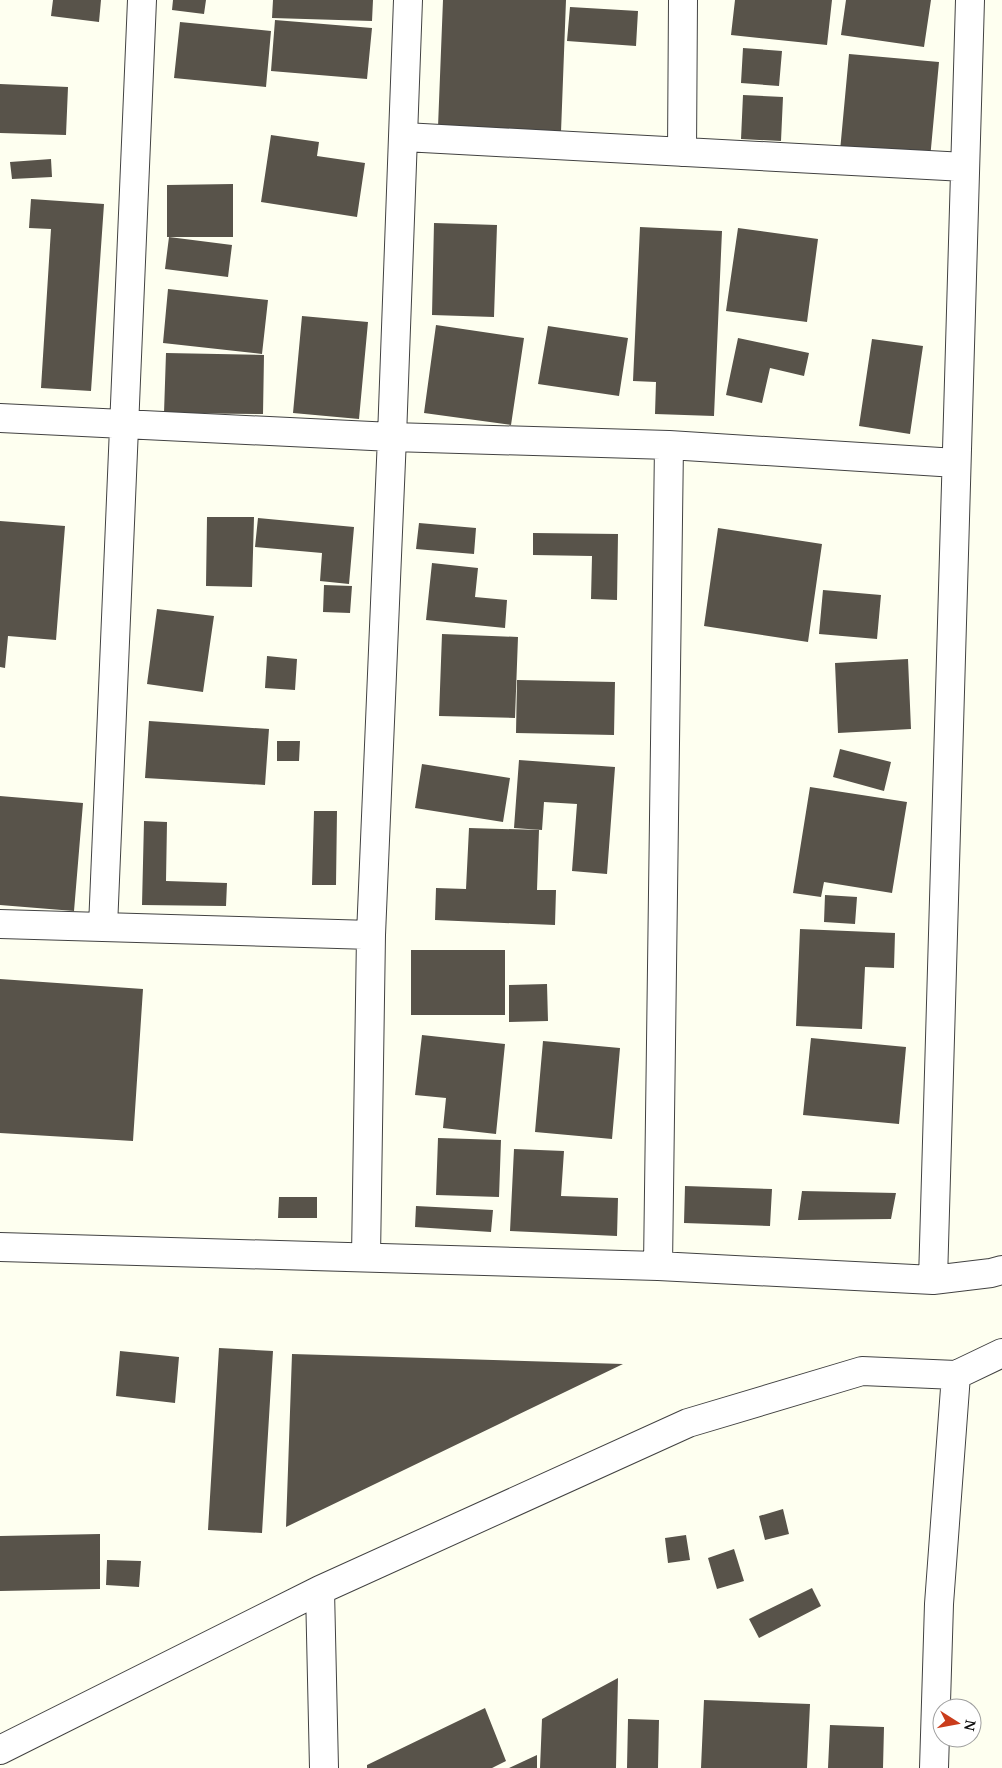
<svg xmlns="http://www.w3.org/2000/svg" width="1002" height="1768" viewBox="0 0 1002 1768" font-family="'Noto Serif',serif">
<rect width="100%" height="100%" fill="#fefff0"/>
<path fill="#58534a" d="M53,0h48l-2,22 -48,-6z
M173,0h33l-2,14 -32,-4z
M273,0h100l-1,21 -100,-3z
M443,0h123l-5,132 -123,-5z
M735,0h97l-5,45 -96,-10z
M846,0h85l-7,47 -83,-12z
M570,7l68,4 -2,35 -69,-5z
M275,20l97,8 -5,51 -96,-8z
M180,22l91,9 -5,56 -92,-9z
M743,48l39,3 -3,35 -38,-3z
M849,54l90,8 -9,97 -90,-8z
M0,84l68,3 -2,48 -66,-2z
M743,95l40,2 -2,44 -40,-2z
M271,135l48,7 -2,14 48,7 -8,54 -96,-15z
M51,159l1,18 -40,2 -2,-17z
M233,184v53h-66v-52z
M31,199l73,5 -13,187 -50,-3 10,-159 -22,-1z
M434,223l63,2 -3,92 -62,-2z
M640,227l82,4 -8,185 -59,-2 1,-32 -23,-1z
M738,228l80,11 -11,83 -81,-11z
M169,237l63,8 -4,32 -63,-8z
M168,289l100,11 -6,54 -99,-11z
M302,316l66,6 -9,97 -66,-6z
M436,325l88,13 -13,87 -87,-12z
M548,326l80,12 -9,58 -81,-12z
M738,338l71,15 -5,23 -34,-8 -8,35 -36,-8z
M872,339l51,7 -13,88 -51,-8z
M166,353l98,2 -1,59 -99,-1z
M207,517h47l-2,70 -46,-1z
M258,518l96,9 -5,57 -29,-3 2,-28 -67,-6z
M0,521l65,5 -9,114 -48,-4 -3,32 -5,-1z
M419,523l57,5 -2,26 -58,-5z
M718,528l104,16 -14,98 -104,-16z
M533,533l85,1 -1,66 -26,-1 1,-43 -59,-1z
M432,563l46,5 -3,29 32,3 -2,28 -79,-8z
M324,585l28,1 -2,27 -27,-1z
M823,590l58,5 -4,44 -58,-5z
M157,609l57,7 -11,76 -56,-8z
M442,634l76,3 -3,81 -76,-2z
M267,656l30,3 -2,31 -30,-2z
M908,659l3,70 -73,4 -3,-70z
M517,680l98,2 -1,53 -98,-2z
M149,721l120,8 -4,56 -120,-7z
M277,741h23l-1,20h-22z
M840,749l51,13 -7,29 -51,-14z
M519,760l96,7 -8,107 -35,-3 5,-67 -33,-2 -2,28 -28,-2z
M422,764l88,14 -7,44 -88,-14z
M810,787l97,15 -15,91 -68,-11 -3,15 -28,-4z
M0,796l83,7 -9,108 -74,-6z
M314,811h23l-1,74h-24z
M144,821l23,1 -1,59 61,2 -1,23 -84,-1z
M469,828l70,2 -2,60h19l-1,35 -120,-5 1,-32 30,1z
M825,895l32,2 -2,27 -31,-2z
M800,929l95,4 -1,35 -29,-1 -3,62 -66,-3z
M411,950h94v65h-94z
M0,979l143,10 -10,152 -133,-8z
M547,984l1,37 -39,1v-37z
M422,1035l83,9 -9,90 -53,-6 3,-30 -31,-3z
M811,1038l95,9 -7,77 -96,-9z
M543,1041l77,7 -8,91 -77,-7z
M438,1138l63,2 -2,57 -63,-2z
M514,1149l50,2 -3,45 57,2 -1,38 -107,-5z
M685,1186l87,3 -2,37 -86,-3z
M802,1191l94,2 -5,26 -93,1z
M279,1197h38v21h-39z
M416,1206l77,4 -2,22 -76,-5z
M219,1348l54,3 -11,182 -54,-3z
M120,1351l59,6 -4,46 -59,-7z
M292,1354l331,10 -337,163z
M783,1509l6,25 -24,6 -6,-24z
M100,1534v55l-100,2v-55z
M686,1535l4,25 -22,3 -3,-25z
M734,1549l10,32 -27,8 -9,-31z
M107,1560l34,1 -2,26 -33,-2z
M812,1588l9,18 -62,32 -10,-19z
M618,1678l-2,90h-76l2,-49z
M704,1700l106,4 -3,64h-106z
M485,1708l21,53 -14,7h-125v-3z
M628,1719l31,1 -1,48h-31z
M830,1725l54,2 -1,41h-55z
M537,1755v13h-28z"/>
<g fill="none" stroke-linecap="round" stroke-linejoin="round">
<defs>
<path id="minor" d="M404,137l561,30
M682,152l1,-152
M0,418l392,19 277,8 287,18
M0,924l371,11
M103,927l39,-927
M0,1247l658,19 275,14 58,-7 11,-3
M366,1257l5,-322 21,-498 16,-437
M658,1266l11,-821
M933,1280l37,-1280
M320,1590l4,178
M0,1750l320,-160 368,-167 174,-52 94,4 46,-22
M934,1768l5,-164 17,-229"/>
</defs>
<use href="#minor" stroke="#424242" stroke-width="30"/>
<use href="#minor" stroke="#fff" stroke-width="28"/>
</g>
<g transform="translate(957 1723) rotate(101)"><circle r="24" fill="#ffffff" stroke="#9f9f9f"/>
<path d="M0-4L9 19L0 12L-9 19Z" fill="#ca3c1b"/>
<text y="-8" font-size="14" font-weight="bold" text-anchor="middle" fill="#0f0f0f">N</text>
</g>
</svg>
